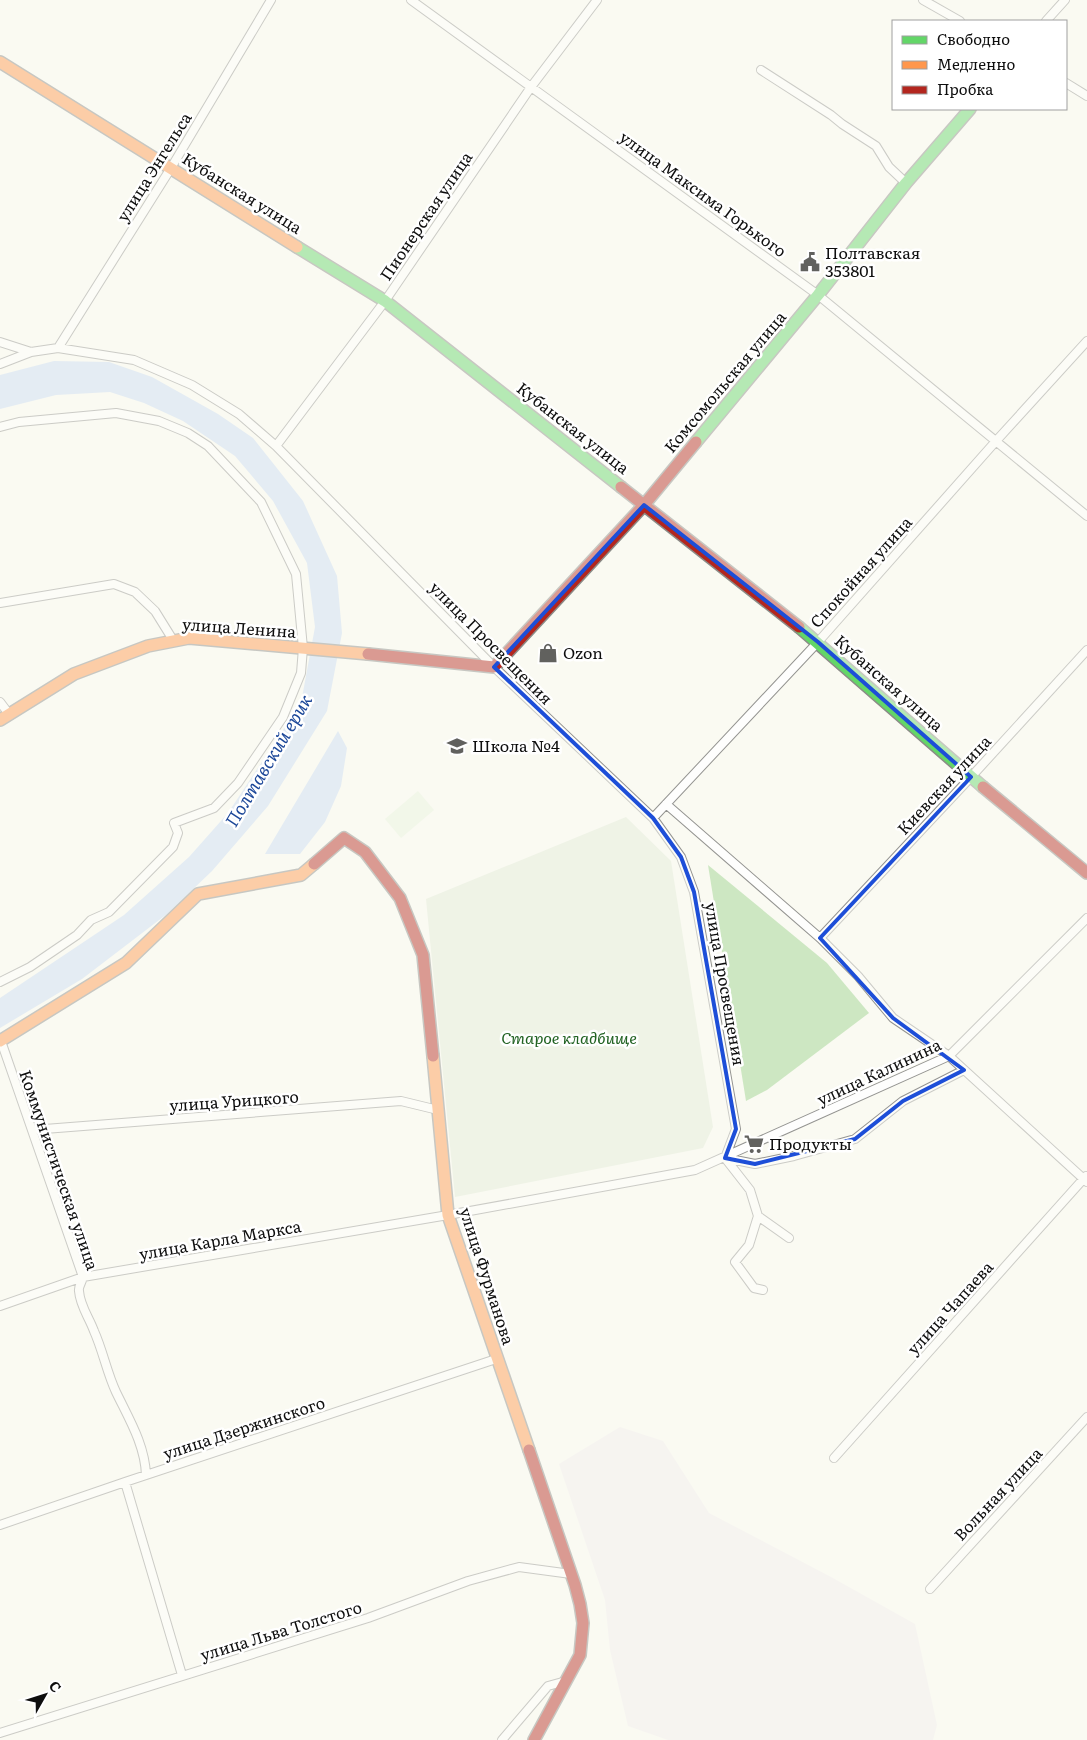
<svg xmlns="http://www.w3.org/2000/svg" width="1087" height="1740" viewBox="0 0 1087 1740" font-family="Literata,serif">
<rect width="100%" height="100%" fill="#fafaf2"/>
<path fill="#f2edee" d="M620,1427l43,14 46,72 122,64 84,47 22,101 -4,15h-265l-40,-14 -18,-76 -5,-50 -46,-136z"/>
<path fill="#cde7c2" d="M708,865l119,98 42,50 -102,77 -21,11z"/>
<path fill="#e2ebd7" d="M626,817l45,44 42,266 -10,21 -248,49 -29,-298z"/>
<path fill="#e9f4dd" d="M418,791l16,19 -33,28 -16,-19z"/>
<path fill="#cadcf3" d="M54,361l55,1 43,15 66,37 35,24 50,63 34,75 5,57 -15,78 -59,95 -56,65 -45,43 -85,65 -82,49v-30l124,-83 65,-58 39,-44 73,-110 14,-76 -8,-64 -34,-62 -38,-45 -52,-35 -39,-18 -34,-11 -54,3 -56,14v-34z
M338,731l9,17 -6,38 -16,36 -25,32h-35z"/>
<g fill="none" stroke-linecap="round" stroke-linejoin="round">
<defs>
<path id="street" d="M411,0l407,295 269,221
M923,0l37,21
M1046,21l19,-21
M761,70l70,45 11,9 34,22 13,21 17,16
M1066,83l21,13
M0,342l31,10 27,-4 76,12 58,25 47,29 37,32 218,221 159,151 28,39 13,35 42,237 -11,29
M58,348l113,-180 100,-168
M0,364l31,-12
M0,427l19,-5 97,-9 43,8 29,12 20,13 53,56 35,72 7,74 -2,25 -18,44 -45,66 -24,25 -40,15 4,10 -5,14 -64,65 -18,8 -14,15 -47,32 -30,15
M276,446l109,-145 146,-214 66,-87
M0,603l114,-19 21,8 20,19 18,29
M0,702l9,12
M666,804l154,134 38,38 35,42 56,38 138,126
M653,818l165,-176 178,-201 91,-100
M820,938l151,-161 116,-127
M1,1041l82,236c-1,5 -5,10 -4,14 1,15 10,26 15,40 9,20 13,42 22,61 13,27 29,53 30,83
M32,1130l369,-29 37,9
M725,1158l30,6 39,-8 61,-17 48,-38 61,-31
M725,1158l25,32 8,26 31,22
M758,1216l-9,29 -14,17 19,26 9,2
M0,1306l83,-29 365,-62 247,-45 254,-114 138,-138
M834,1458l252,-282
M125,1482l57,193
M0,1525l125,-43 371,-123
M930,1589l157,-172
M0,1733l368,-115 100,-37 51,-14 52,7
M502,1740l46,-54 18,-5"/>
<path id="fast" d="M297,247l88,54 236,186
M696,442l122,-147 88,-112 64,-74
M799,627l184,160"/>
<path id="slow" d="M0,62l297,185
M0,720l74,-46 74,-28 41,-8 179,16
M0,1041l126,-78 72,-69 103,-19 13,-11
M433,1056l15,159 81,235"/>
<path id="jam" d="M621,487l178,140
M368,654l126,13 150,-162 52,-63
M983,787l104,86
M314,864l30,-26 21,14 35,46 23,57 10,101
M529,1450l46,135 5,19 3,19 -3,32 -46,85"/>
</defs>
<use href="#street" stroke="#949491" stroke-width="10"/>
<use href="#fast" stroke="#8b8b87" stroke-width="14"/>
<use href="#slow" stroke="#8b8b87" stroke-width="14"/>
<use href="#jam" stroke="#8b8b87" stroke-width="14"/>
<use href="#street" stroke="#fefefd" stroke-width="8"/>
<use href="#fast" stroke="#63d668" stroke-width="11"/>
<use href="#slow" stroke="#ff974d" stroke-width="11"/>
<use href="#jam" stroke="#b3261e" stroke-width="11"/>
</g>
<path d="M0 0H1087V1740H0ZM644,505l174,137 153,135 -151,161 73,80 71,52 -61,31 -48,38 -100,25 -30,-6 11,-29 -42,-237 -13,-35 -28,-39 -159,-151z" fill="#fafaf2" fill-opacity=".55" fill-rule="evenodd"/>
<path fill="none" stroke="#1d4ed8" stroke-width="4" stroke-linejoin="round" d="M644,505l174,137 153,135 -151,161 73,80 71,52 -61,31 -48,38 -100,25 -30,-6 11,-29 -42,-237 -13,-35 -28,-39 -159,-151z"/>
<defs>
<symbol id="civic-bare" viewBox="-9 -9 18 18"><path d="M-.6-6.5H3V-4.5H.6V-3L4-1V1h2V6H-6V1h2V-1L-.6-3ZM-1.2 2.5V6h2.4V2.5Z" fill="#61615e" stroke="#fff" stroke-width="2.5" paint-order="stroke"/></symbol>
<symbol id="shop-bare" viewBox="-9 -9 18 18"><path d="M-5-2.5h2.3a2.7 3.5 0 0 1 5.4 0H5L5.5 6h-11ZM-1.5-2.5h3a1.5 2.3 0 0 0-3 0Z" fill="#61615e" stroke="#fff" stroke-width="2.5" paint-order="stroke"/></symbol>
<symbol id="school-bare" viewBox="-9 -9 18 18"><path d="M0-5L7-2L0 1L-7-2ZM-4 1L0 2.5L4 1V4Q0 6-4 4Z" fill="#61615e" stroke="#fff" stroke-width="2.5" paint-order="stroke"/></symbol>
<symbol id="supermarket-bare" viewBox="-9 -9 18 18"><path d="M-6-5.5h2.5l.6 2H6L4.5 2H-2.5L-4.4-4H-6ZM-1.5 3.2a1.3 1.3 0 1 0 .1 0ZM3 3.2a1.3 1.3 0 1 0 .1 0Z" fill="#61615e" stroke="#fff" stroke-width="2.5" paint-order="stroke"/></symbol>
</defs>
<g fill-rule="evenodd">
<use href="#civic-bare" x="796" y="248" width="28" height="28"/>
<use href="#shop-bare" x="534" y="639" width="28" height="28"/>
<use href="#school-bare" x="443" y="732" width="28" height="28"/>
<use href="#supermarket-bare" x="740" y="1130" width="28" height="28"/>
</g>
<g text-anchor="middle" stroke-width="5" stroke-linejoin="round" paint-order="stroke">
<g font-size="16" fill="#0e0e0e" stroke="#fff">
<text transform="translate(154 167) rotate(-58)" y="6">улица Энгельса</text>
<text transform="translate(242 193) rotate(32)" y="6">Кубанская улица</text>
<text transform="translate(703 194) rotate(36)" y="6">улица Максима Горького</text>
<text transform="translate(426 216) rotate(-56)" y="6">Пионерская улица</text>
<text transform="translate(725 382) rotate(-50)" y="6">Комсомольская улица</text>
<text transform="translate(573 428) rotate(38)" y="6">Кубанская улица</text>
<text transform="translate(861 572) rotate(-48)" y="6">Спокойная улица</text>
<text transform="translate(239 628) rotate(4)" y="6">улица Ленина</text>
<text transform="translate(491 643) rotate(45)" y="6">улица Просвещения</text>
<text transform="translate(889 683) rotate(41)" y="6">Кубанская улица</text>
<text transform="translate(944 785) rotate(-47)" y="6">Киевская улица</text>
<text transform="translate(725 984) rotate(80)" y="6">улица Просвещения</text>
<text transform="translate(879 1072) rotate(-25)" y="6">улица Калинина</text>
<text transform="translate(234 1101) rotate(-4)" y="6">улица Урицкого</text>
<text transform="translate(59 1170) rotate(71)" y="6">Коммунистическая улица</text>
<text transform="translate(220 1240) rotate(-10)" y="6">улица Карла Маркса</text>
<text transform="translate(487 1276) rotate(72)" y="6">улица Фурманова</text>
<text transform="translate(950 1308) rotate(-48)" y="6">улица Чапаева</text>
<text transform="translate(244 1428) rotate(-18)" y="6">улица Дзержинского</text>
<text transform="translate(998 1494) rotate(-47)" y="6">Вольная улица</text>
<text transform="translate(281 1631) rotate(-17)" y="6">улица Льва Толстого</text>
</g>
<g font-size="16" fill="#0e0e0e" stroke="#fff" text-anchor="start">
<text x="825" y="259">Полтавская<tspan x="825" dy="18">353801</tspan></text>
<text x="563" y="659">Ozon</text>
<text x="472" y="752">Школа №4</text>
<text x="769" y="1150">Продукты</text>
</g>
<g font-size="16" font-style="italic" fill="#216222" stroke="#fff">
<text x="569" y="1044">Старое кладбище</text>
</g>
<g font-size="18" font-style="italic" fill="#1d4899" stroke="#fff">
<text transform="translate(269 761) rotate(-59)" y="6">Полтавский ерик</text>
</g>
</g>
<rect x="892" y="20" width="175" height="90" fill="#ffffff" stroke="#9f9f9f"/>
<rect x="902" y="36" width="25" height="8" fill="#63d668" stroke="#9f9f9f"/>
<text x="937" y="45" font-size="15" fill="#0e0e0e">Свободно</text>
<rect x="902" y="61" width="25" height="8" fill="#ff974d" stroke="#9f9f9f"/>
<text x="937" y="70" font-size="15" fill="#0e0e0e">Медленно</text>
<rect x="902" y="86" width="25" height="8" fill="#b3261e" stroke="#9f9f9f"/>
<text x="937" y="95" font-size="15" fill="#0e0e0e">Пробка</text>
<g transform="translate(45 1695) rotate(51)" stroke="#ffffff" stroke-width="4" paint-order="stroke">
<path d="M0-4L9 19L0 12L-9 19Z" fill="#0e0e0e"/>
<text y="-8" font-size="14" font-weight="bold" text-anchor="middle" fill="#0e0e0e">С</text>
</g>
</svg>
